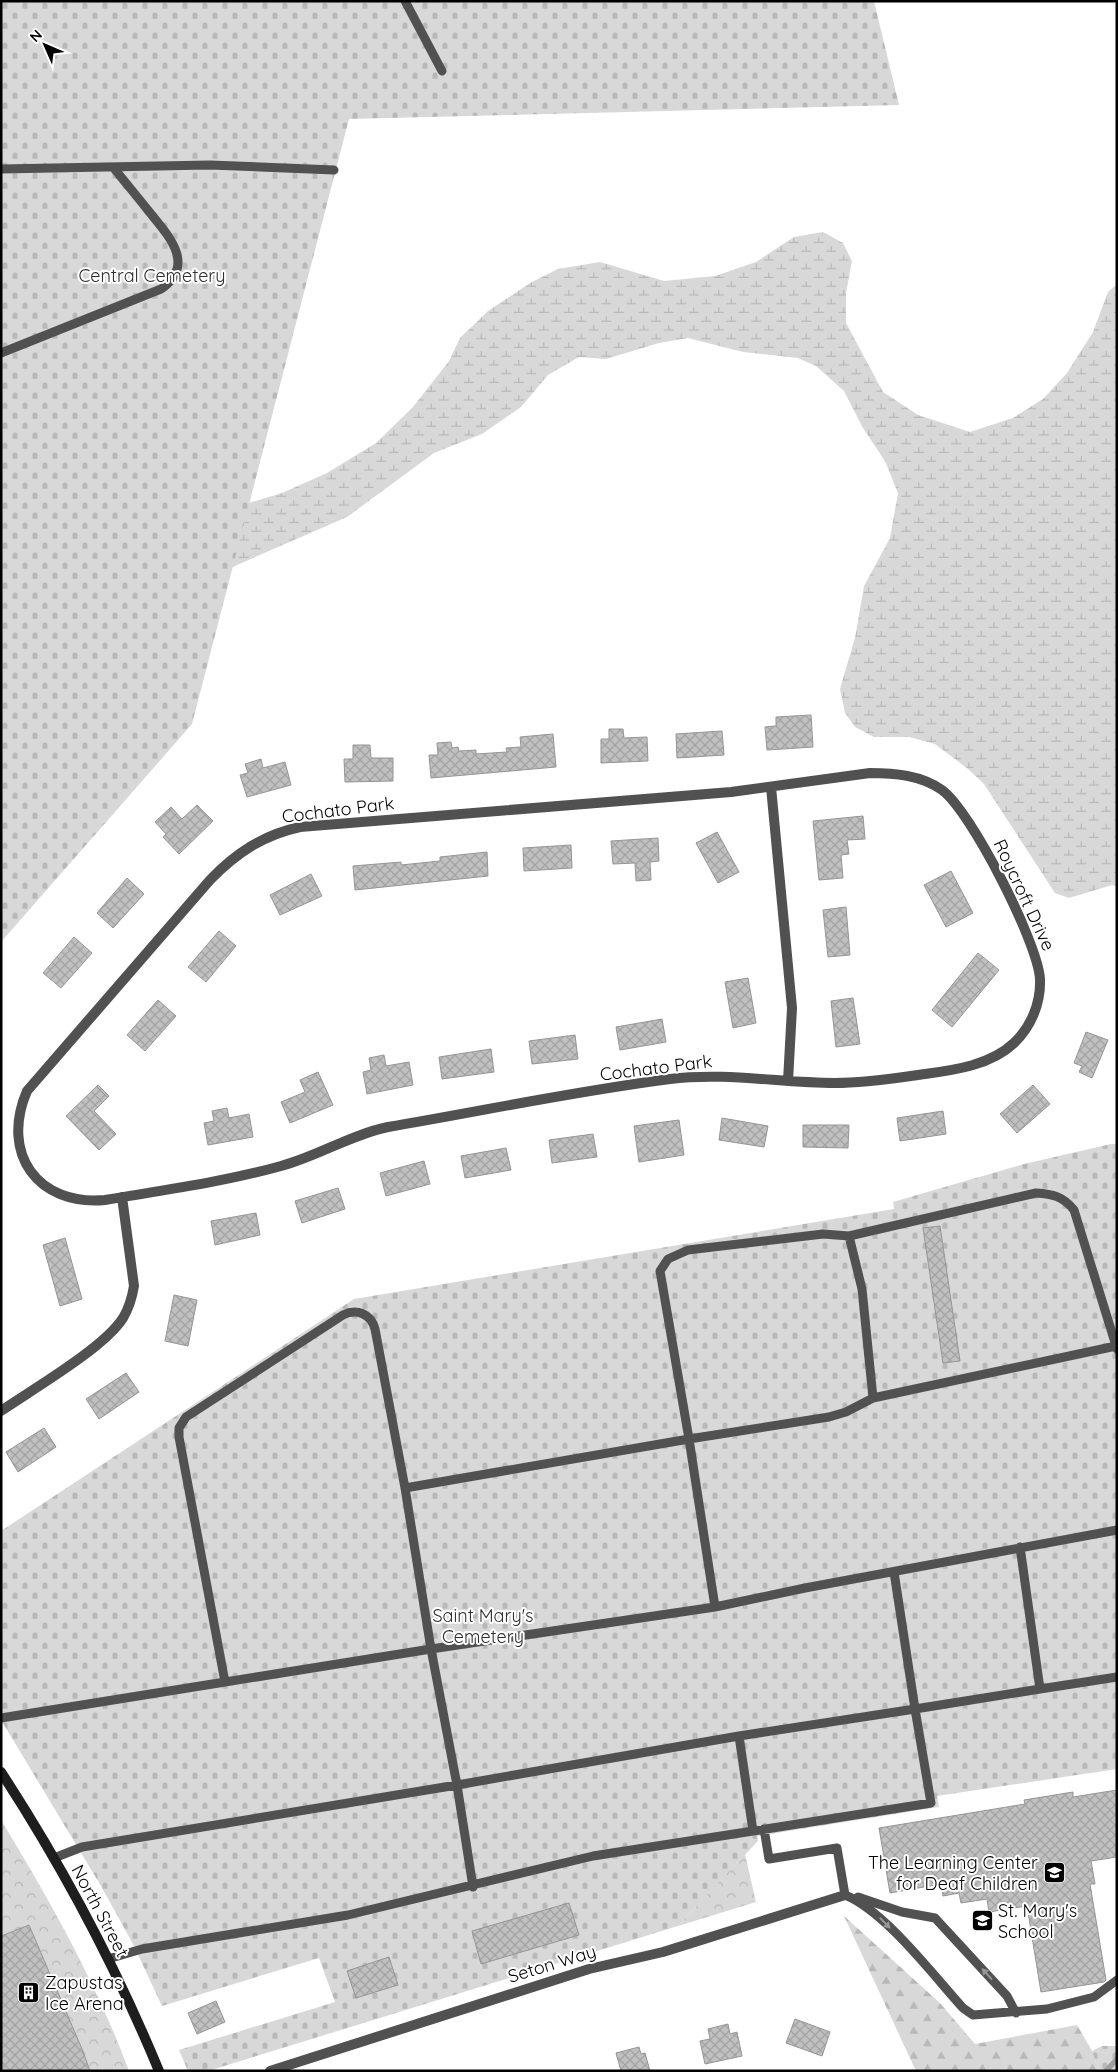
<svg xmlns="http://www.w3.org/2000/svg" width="1118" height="2072" viewBox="0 0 1118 2072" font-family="Quicksand,sans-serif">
<defs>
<pattern id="forest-firs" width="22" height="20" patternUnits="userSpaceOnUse" patternTransform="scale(1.25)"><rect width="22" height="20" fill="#d8d8d8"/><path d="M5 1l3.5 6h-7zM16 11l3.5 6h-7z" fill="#b8b8b8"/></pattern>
<pattern id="wetland-marsh" width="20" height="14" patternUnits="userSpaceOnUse" patternTransform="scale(1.25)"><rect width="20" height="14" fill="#d8d8d8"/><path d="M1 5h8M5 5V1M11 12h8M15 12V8" fill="none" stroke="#b8b8b8"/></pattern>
<pattern id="cemetery-stones" width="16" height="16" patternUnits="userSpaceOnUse" patternTransform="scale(1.25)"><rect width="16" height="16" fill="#d8d8d8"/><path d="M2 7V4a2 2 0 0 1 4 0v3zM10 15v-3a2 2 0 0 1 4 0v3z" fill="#b8b8b8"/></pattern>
<pattern id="park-crowns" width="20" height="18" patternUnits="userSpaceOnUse" patternTransform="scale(1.25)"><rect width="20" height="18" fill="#d8d8d8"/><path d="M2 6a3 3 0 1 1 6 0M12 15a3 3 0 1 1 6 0" fill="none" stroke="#b8b8b8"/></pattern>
<pattern id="building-cross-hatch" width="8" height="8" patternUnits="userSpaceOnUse" patternTransform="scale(1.25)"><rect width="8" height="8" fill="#c0c0c0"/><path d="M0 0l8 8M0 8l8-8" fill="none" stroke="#a3a3a3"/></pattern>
</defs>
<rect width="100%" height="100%" fill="#fff"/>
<path fill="url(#forest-firs)" d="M844,1916l96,87 35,41 102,-19 15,26 7,20h-183z"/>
<path fill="url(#wetland-marsh)" d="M823,232l20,11 9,18 -6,32v30l37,69 35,23 52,17 43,-14 30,-19 24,-26 26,-41 15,-40 9,-8v603l-5,-2 -43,13 -14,-5 -71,-109 -16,-15 -33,-25 -26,-7h-35l-19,-10 -10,-14 -5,-24 15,-51 9,-52 26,-48 8,-45 -13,-32 -22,-33 -19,-37 -28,-25 -18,-8 -55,-6 -55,-14 -29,5 -53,16 -27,-2 -31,18 -27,32 -39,27 -48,19 -87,64 -117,51 12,-63 40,-12 45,-20 49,-30 37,-36 36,-46 11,-23 28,-27 42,-28 28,-14 42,-7 64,19 51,-5 41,-14 38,-25z"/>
<path fill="url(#cemetery-stones)" d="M1,1h873l25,104 -550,14 -157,605 -191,218z
M1111,1144h6v625l-180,27 2,11 -182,29 1,5 -80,85 -470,145h-20l-9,-21 156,-48 -16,-44 -157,48 -29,-62 -32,-58 -100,-166v-189l353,-232 540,-90 -1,-7 131,-38z
M1102,2046h15v25h-18l-7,-20z"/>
<path fill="url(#park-crowns)" d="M1,1820c49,81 95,162 128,251h-39l-61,-146 -28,11z
M745,1854l11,48 -78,24z"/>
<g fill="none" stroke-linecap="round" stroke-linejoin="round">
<path stroke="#9f9f9f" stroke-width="5.5" d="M1106,2071l11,-12"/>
</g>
<path fill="url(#building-cross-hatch)" stroke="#959595" d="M811,715l2,32 -46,3 -2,-23 11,-1v-9z
M609,729h14l1,9 23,-1 1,24 -47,2v-24h8z
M722,731l2,24 -47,3 -1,-24z
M553,734l3,33 -125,11 -2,-23h9l-1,-12 14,-1 1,6 6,-1 1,4 17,-1v4l31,-2 -1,-4 15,-1 -1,-10z
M353,745h17l1,13h22v23l-48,1 -1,-23h9z
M261,759l2,9 22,-6 6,23 -44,12 -7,-22 8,-2 -3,-9z
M197,805l16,16 -34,33 -16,-17 3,-3 -11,-12 16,-15 11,12z
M863,816l2,23 -18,1 2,14 -8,1 2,23 -24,2 -6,-59z
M717,832l22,40 -21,11 -22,-40z
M658,838l1,23 -9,1 1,18 -15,1 -1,-18 -22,1 -2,-23z
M571,845l1,23 -48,3 -1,-23z
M487,852l1,24 -133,14 -2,-24 48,-4v3l39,-4v-4z
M951,871l22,42 -27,14 -22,-42z
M311,874l11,22 -42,19 -10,-20z
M127,878l17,16 -31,34 -16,-15z
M846,907l4,48 -22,2 -5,-47z
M219,931l17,15 -30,36 -18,-15z
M74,937l18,16 -31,35 -18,-15z
M978,953l21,17 -47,57 -20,-17z
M748,978l8,45 -23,5 -8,-46z
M853,998l7,46 -24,3 -5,-46z
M158,1000l18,16 -31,35 -18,-16z
M662,1019l4,23 -46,8 -4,-23z
M1086,1032l22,8 -16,38 -13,-6 3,-6 -8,-3z
M575,1035l3,24 -46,5 -3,-23z
M491,1049l3,23 -52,7 -3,-22z
M384,1055l2,11 23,-4 4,23 -46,9 -4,-22 8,-2 -2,-12z
M318,1072l15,33 -43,18 -9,-21 24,-10 -5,-12z
M98,1085l11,11 -15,15 22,23 -17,16 -33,-34z
M1033,1085l17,19 -33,29 -17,-19z
M227,1108l2,10 20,-4 4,23 -45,8 -4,-22 10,-2 -2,-10z
M943,1111l3,23 -46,7 -3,-23z
M722,1118l46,8 -4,21 -45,-7z
M679,1120l5,35 -45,7 -5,-36z
M803,1125h46l-1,23 -45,-1z
M593,1134l4,23 -45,6 -3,-23z
M506,1148l5,22 -46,8 -4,-22z
M424,1161l6,23 -44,12 -6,-23z
M338,1188l7,21 -43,14 -7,-22z
M256,1213l4,22 -45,10 -4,-24z
M940,1226l20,135 -17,2 -20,-135z
M65,1238l17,61 -22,7 -17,-61z
M174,1295l23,5 -9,46 -23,-5z
M126,1373l13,19 -40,27 -13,-20z
M44,1428l12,19 -38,25 -12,-20z
M1117,1790v67l-26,4 4,23h-5l16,96 -2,2 -63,10 -14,-86 -38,6 -2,-13 -26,4 -2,-10 -16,3 -2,-12 -51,9 -11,-65 146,-24 -1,-4 49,-8v5z
M569,1903l10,32 -98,29 -9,-33z
M29,1925l53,124 8,22h-89v-135z
M389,1957l9,28 -42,13 -9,-27z
M216,2001l9,21 -28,12 -9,-21z
M795,2019l35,13 -8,24 -36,-13z
M728,2024l2,10 7,-2 5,24 -37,8 -5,-23 10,-2 -2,-10z
M639,2047l2,7 4,-1 5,18h-29l-5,-18z"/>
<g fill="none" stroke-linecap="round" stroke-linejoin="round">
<path stroke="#515151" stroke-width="9" d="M405,1l37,70
M1,169l209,-4 124,5
M1,353l160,-64c37,-25 5,-56 -14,-80 -11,-14 -23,-28 -34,-42
M849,1236l13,53 11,109 -27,14 -17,5 -140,22 -29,-168 8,-12 20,-9 135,-16 26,2 187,-43c16,1 27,3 38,17l43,139
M873,1398l243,-52
M405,1488l-30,-159c-4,-15 -18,-21 -32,-14l-157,102 -7,11v9l46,245 206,-33 -26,-161 284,-49 26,168
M1020,1547l20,142 77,-12
M894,1572l21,137 125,-20
M1,1718l224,-36
M739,1736l176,-27 16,94 -178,28
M764,1829l5,30 68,-11 8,47
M54,1858l28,-11 375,-62 -26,-136 284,-42 90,-19 312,-58
M845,1895c40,16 88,80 118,113l10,7 74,-6 47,-12 23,-17
M858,1897l44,15 33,6 72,78 9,17
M108,1959l34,-10 206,-34 245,-59 160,-25 -14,-95 -282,49 16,102"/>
<path stroke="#515151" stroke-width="10" d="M870,773c24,0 51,2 72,17 29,21 96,153 98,189 1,24 -9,48 -26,64 -23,22 -59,27 -89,31 -29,4 -59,9 -90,9 -55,0 -109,-11 -165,-4 -94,12 -188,32 -282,48 -38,8 -70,29 -107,39 -57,16 -117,24 -176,34 -67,6 -105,-46 -78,-109l183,-211c26,-27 53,-45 90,-53l431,-35z
M771,787l21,221 -4,73
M1,1411c32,-22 103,-63 122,-93 6,-10 9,-20 11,-32l-12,-89
M270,2071l319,-102 74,-17 182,-57"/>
<path stroke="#1e1e1e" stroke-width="10" d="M1,1772c62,95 115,195 158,299"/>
</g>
<defs><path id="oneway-solid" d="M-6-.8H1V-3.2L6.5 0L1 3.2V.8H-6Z" transform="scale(1.25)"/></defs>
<g fill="#979797">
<use href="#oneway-solid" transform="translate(885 1923) rotate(46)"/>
<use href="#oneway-solid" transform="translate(987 1974) rotate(-132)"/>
</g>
<defs>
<symbol id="school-square" viewBox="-11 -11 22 22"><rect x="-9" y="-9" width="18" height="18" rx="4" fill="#000" stroke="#fff"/><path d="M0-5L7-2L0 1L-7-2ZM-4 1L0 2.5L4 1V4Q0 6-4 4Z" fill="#fff"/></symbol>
<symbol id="building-square" viewBox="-11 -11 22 22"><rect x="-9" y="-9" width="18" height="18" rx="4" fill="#000" stroke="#fff"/><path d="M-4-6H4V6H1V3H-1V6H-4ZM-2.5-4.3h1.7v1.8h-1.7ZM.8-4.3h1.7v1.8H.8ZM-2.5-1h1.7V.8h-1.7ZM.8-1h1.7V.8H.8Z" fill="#fff"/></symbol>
</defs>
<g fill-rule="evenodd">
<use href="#school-square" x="1042" y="1860" width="25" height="25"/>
<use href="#school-square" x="970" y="1908" width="25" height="25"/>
<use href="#building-square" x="16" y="1980" width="25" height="25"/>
</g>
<g text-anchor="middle" stroke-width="4" stroke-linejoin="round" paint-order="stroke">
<g font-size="18" fill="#2f2f2f" stroke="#fff">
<text x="152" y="282">Central Cemetery</text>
<text x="483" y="1622">Saint Mary's<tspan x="483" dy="21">Cemetery</tspan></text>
</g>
<g font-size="18" fill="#000" stroke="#fff">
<text transform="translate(338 810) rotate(-7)" y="6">Cochato Park</text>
<text transform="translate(1024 895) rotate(65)" y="6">Roycroft Drive</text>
<text transform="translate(656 1068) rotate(-7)" y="6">Cochato Park</text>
<text transform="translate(100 1911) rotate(62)" y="6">North Street</text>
<text transform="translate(552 1964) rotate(-17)" y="6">Seton Way</text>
</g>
<g font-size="18" fill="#000" stroke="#fff" text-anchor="start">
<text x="1038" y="1869" text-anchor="end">The Learning Center<tspan x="1038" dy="21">for Deaf Children</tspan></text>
<text x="998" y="1917">St. Mary's<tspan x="998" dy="21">School</tspan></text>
<text x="45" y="1989">Zapustas<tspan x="45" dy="21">Ice Arena</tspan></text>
</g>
</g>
<rect width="1118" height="2072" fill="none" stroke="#000000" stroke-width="5"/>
<g transform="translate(45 45) rotate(315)" stroke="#ffffff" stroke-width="4" paint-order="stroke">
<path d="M0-4L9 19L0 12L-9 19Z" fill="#000000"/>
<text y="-8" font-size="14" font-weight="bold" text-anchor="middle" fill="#000000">N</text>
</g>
</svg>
